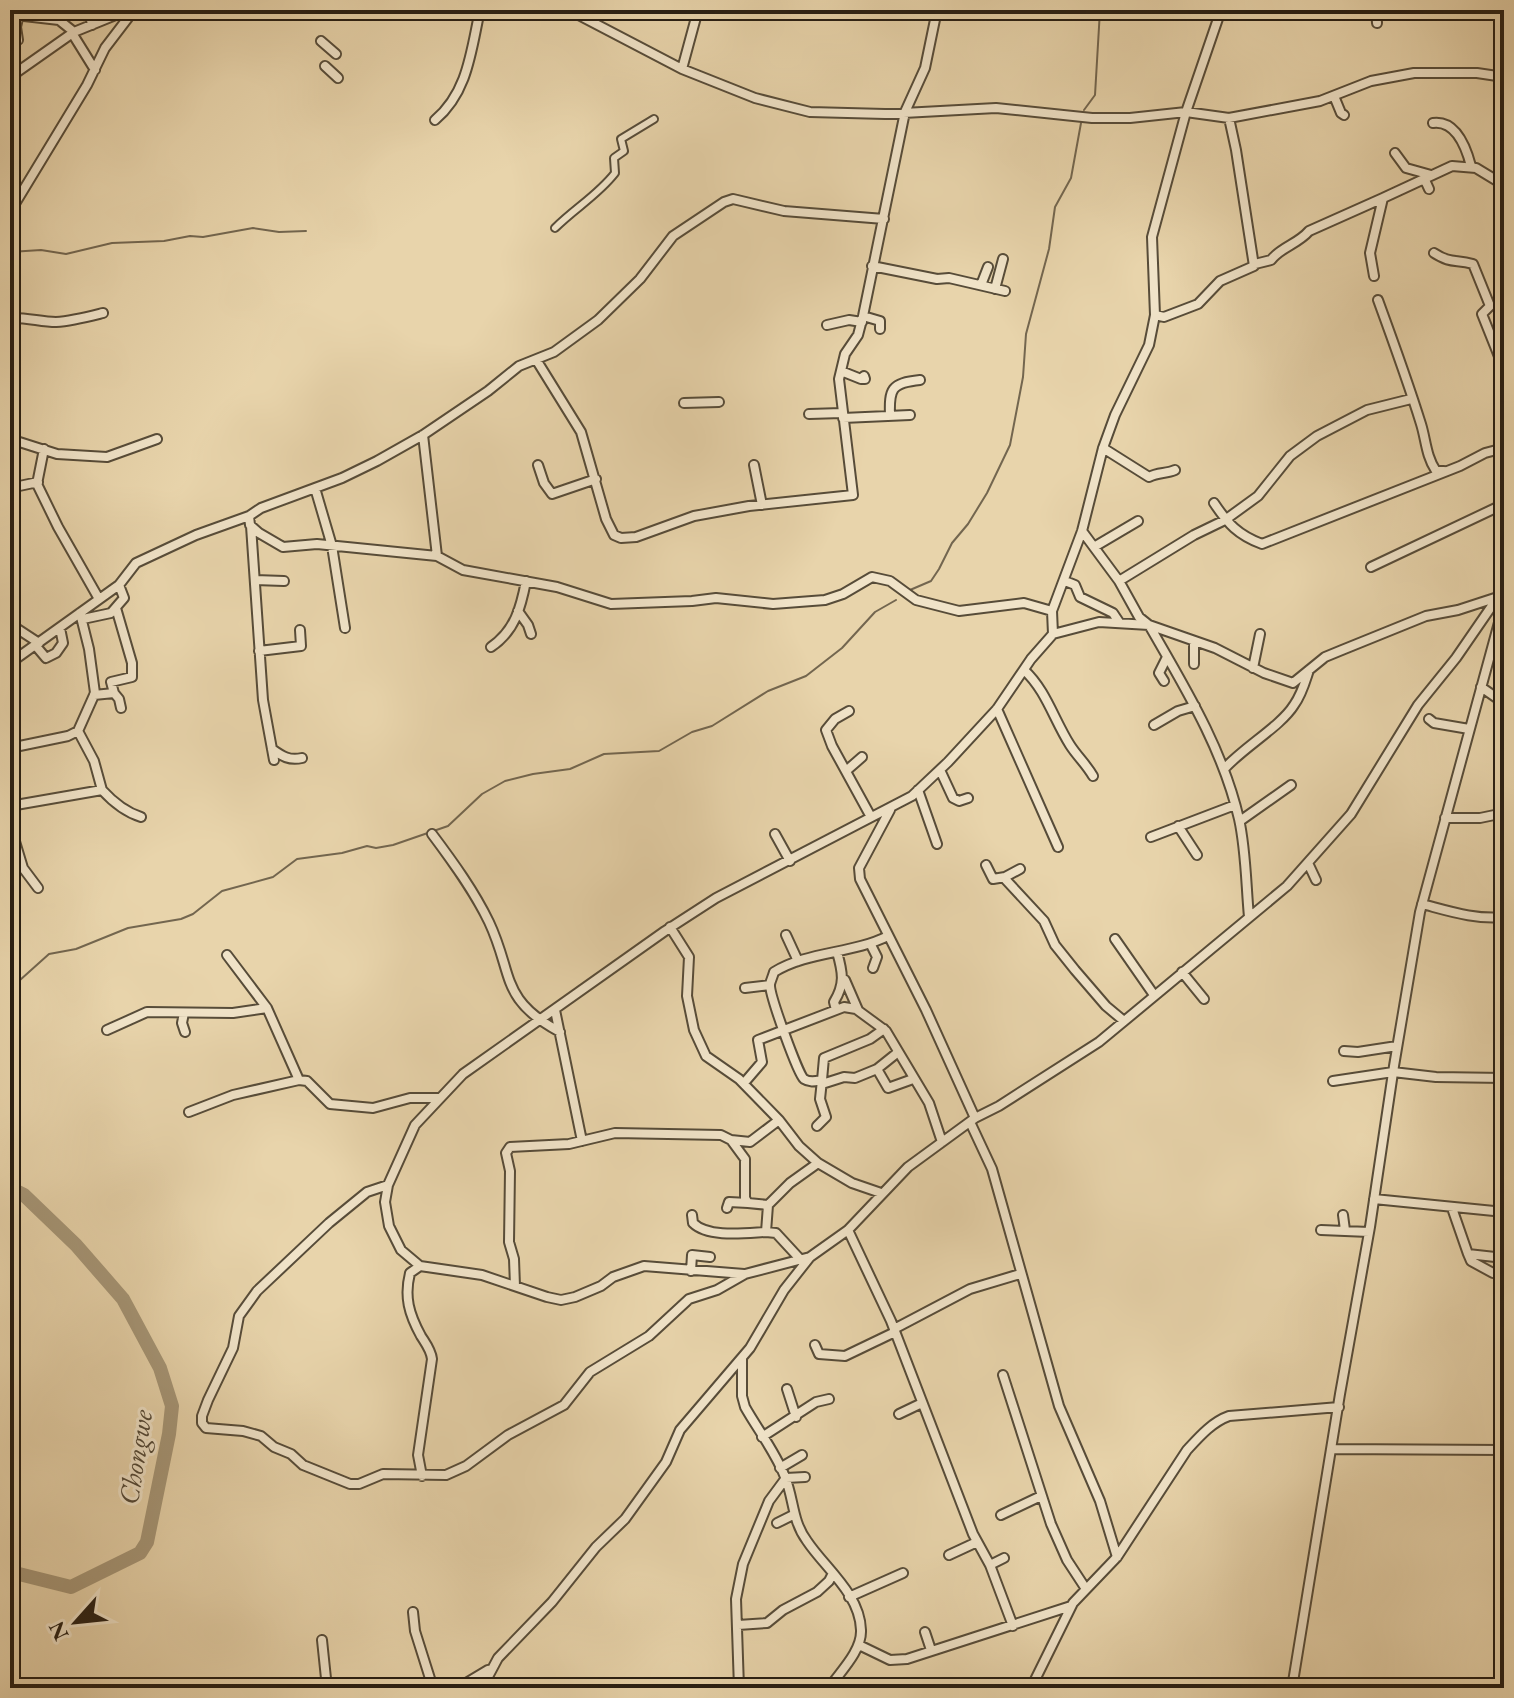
<svg xmlns="http://www.w3.org/2000/svg" width="1514" height="1698" viewBox="0 0 1514 1698" font-family="'EB Garamond',serif">
<rect width="100%" height="100%" fill="#e8d4ab"/>
<filter id="stains"><feTurbulence type="fractalNoise" baseFrequency=".0025" numOctaves="4"/><feColorMatrix values="0 0 0 0 .2 0 0 0 0 .09 0 0 0 0 .02 0 0 0 .5 -.17"/></filter>
<radialGradient id="worn" r=".72"><stop offset=".6" stop-color="#630" stop-opacity="0"/><stop offset="1" stop-color="#630" stop-opacity=".3"/></radialGradient>
<g fill="none" stroke-linecap="round" stroke-linejoin="round">
<path stroke="#73664f" stroke-width="2" d="M1084,110l11,-15 5,-85
M10,252l31,-2 25,4 46,-11 52,-2 26,-5 13,1 50,-9 26,4 27,-1
M910,590l21,-9 8,-12 13,-26 16,-19 19,-31 23,-48 13,-68 3,-43 23,-85 6,-42 16,-29 10,-55
M10,989l39,-35 27,-5 52,-21 53,-9 12,-5 29,-23 51,-14 24,-18 45,-6 25,-7 9,2 17,-3 55,-19 34,-32 23,-13 28,-7 37,-5 34,-15 55,-3 33,-19 20,-6 56,-35 38,-15 36,-28 33,-36 21,-12"/>
<path stroke="#a69677" stroke-width="14" d="M10,1188l14,7 52,50 47,54 37,69 12,38 -3,28 -22,108 -7,11 -69,34 -52,-13 -9,4"/>
<defs>
<path id="pedestrian" d="M555,228c20,-20 43,-33 60,-55l-1,-15 10,-7 -3,-12 33,-20"/>
<path id="minor" d="M11,10l13,6 35,4 15,12 54,-22
M89,10l3,15
M569,10l113,59 73,29 55,14 75,2 111,-6 96,10h38l56,-6 43,6 91,-17 51,-20 43,-8h63l27,4
M1349,10h3
M1376,10l1,13
M256,15l5,-5
M72,33l23,37
M18,40l-2,-13 3,-13
M321,41l15,13
M325,66l13,12
M682,69l16,-59
M10,77l64,-45
M1334,96l7,17 3,2
M435,120c33,-28 36,-69 45,-110
M1433,123c23,-3 33,24 38,43
M1395,153l11,15 25,7
M1424,178l5,11
M10,212l77,-127 18,-37 29,-38
M1434,253c17,11 21,6 39,11l17,42 -8,8 22,55
M1255,264l16,-4c10,-13 27,-16 38,-29l74,-33
M872,266l65,13 12,-1 56,13
M1374,276l-4,-23 13,-55 69,-32 24,2 28,17
M981,285l7,-18
M995,289l8,-30
M1378,300c15,41 30,82 43,124 5,16 5,32 15,47h8
M1155,315l9,2 34,-13 22,-23 34,-15 -18,-116 -7,-32
M863,316l17,5v8
M10,318c16,-1 31,4 46,4 16,-1 31,-5 47,-9
M827,325l22,-5 13,2
M537,361l44,71 25,87 8,16 7,3 15,-1 58,-21 55,-10 104,-11 -14,-116 6,-25 13,-19 5,-19 42,-204 20,-44 12,-58
M841,371l20,8h4l-1,-3
M684,403l35,-1
M809,414l33,-1
M890,416c-1,-27 1,-33 30,-36
M843,418l67,-3
M423,435l14,121
M10,439l47,15 50,3 50,-18
M1103,448l46,29c9,-5 17,-3 26,-7
M44,449l-7,35 21,43 41,72
M538,465l6,18 8,11 44,-15
M754,465l8,40
M10,488l28,-6
M315,488l17,58 13,82
M1214,503c14,21 24,32 48,41l198,-78 25,-13 19,-5
M249,516l1,9 9,8 24,14 34,-3 120,12 26,14 94,17 54,17 81,-3 24,-3 57,6 52,-4 18,-6 29,-17 18,4 26,19 43,11 65,-8 28,8
M251,526l12,174 11,60
M1082,531l37,50 20,36 10,8c35,61 74,124 90,194 7,31 7,66 10,98
M1094,547l44,-26
M1371,567l133,-63
M255,580l29,1
M1065,581l10,4 5,12 33,16 6,9
M1119,581l75,-46 31,-15 33,-24 32,-40 27,-20 50,-26 44,-11
M518,611l10,14 3,9
M83,619l28,-6 13,-15 -5,-13
M10,624l29,19
M1053,634l46,-12 50,3 66,23 49,25 29,10 32,-26 17,-7 84,-34 32,-6 46,-15
M35,645l11,13 10,-5 7,-10 -3,-15
M491,647c24,-16 30,-40 35,-66
M259,651l42,-5 -1,-16
M10,663l109,-78 17,-22 60,-28 53,-19 12,-8 81,-30 35,-17 46,-26 65,-44 31,-25 35,-14 44,-32 42,-41 33,-43 51,-34 9,-3 51,12 100,8
M1194,664v-23
M1253,668l7,-34
M1024,670c22,20 30,50 46,75 7,11 16,19 23,31
M1164,681l-5,-8 8,-16
M1481,687l23,16
M114,693l5,6 2,9
M94,695l20,-2 -3,-11 21,-5v-14l-16,-55
M997,709l61,138
M849,711l-14,8 -9,11 6,16 39,71
M1429,719l5,4 35,6
M1154,725l24,-14 17,-5
M78,731l17,-38 -6,-44 -9,-36
M10,748l58,-12 10,-5 16,30 8,29
M272,749c10,7 17,12 30,9
M1224,769c20,-22 57,-43 70,-64 8,-11 11,-23 15,-35
M940,770l13,28 6,3 9,-3
M846,771l16,-14
M918,790l19,54
M10,806l92,-16c11,12 23,22 39,27
M890,810l-31,58 1,11 66,131 49,108
M1445,818h35l24,-5
M1240,821l51,-36
M10,825l13,43 15,20
M1178,826l19,29
M432,834c21,28 42,57 57,88 25,53 10,77 71,110
M775,834l15,27
M1151,837l84,-32
M1308,863l8,17
M986,865l7,14 12,-2
M1020,869l-15,8 1,3 38,41 11,24 20,25 31,36 18,15
M1422,904c27,7 54,16 82,13
M670,927l19,30 -2,39 7,34 12,26 33,23 40,41 20,26 19,17 34,20 29,10
M786,935l12,26
M1115,939l39,56
M871,945l6,12 -4,11
M227,955l40,53 32,72
M1182,972l22,27
M845,980l13,30
M745,988l25,-3
M555,1010l27,131
M836,1010l-2,-8c11,-18 9,-29 3,-50
M184,1013l-2,10 3,9
M107,1030l40,-18 86,1 34,-5
M1344,1051l14,1 39,-6
M897,1053l-20,16 11,19 25,-9
M822,1080l2,-22 46,-19 14,-10
M1333,1081l60,-9 43,5 68,1
M744,1083l18,-21 -4,-22 86,-33 12,2 30,22 43,72 13,39
M822,1084l22,-7 11,1 22,-9
M189,1112l44,-17 66,-15 8,1 23,23 43,4 37,-10h29
M970,1122l22,47 67,237 41,95 17,56
M817,1126l9,-9 -6,-18 2,-19c-6,1 -12,3 -18,-1 -6,-5 -35,-85 -34,-95 1,-4 3,-8 4,-12 34,-21 78,-18 114,-36
M731,1140l14,19v39l3,5 20,2
M388,1185l-21,7 -38,31 -72,68 -18,25 -6,32 -25,52 -6,16v7l4,5 37,3 18,5 13,11 17,7 12,11 47,19h9l24,-10 63,1 20,-9 42,-31 56,-30 26,-33 59,-36 40,-37 28,-9 28,-16 65,-17 38,-27 60,-63 67,-49 24,-12 100,-64 188,-156 64,-72 67,-109 38,-47 42,-61
M1374,1199l130,13
M727,1208l2,-6 19,1
M1452,1208l16,46 36,4
M692,1215l1,8c15,15 53,10 73,9
M1343,1215l2,15
M848,1230l43,91 82,213 17,31 14,-7
M1321,1230l48,2
M1468,1254l3,7 22,12
M800,1259l-24,-26 -10,-1 2,-27 22,-22 28,-20
M420,1266l-10,7c-6,24 -1,41 11,63 5,8 10,14 11,23l-14,96 4,21
M691,1271l1,-16 18,2
M744,1274l-100,-8 -31,11 -12,9 -26,11 -14,3 -14,-3 -65,-22 -62,-9 -19,-16 -12,-24 -4,-24 3,-17 27,-60 48,-51 202,-143 51,-33 196,-102 36,-34 49,-53 34,-50 22,-25 -1,-23 30,-80 21,-83 12,-33 34,-70 6,-30 -3,-78 34,-125 35,-102
M515,1286l-1,-27 -5,-17 1,-71 -4,-18 4,-6 59,-3 46,-11 106,2 10,5 19,2 29,-22
M894,1329l76,-40 50,-15
M815,1345l4,9 26,2 50,-24
M742,1358v38l3,11c13,23 31,46 40,70 9,22 7,44 22,64 18,27 53,53 54,89 1,21 -21,42 -32,58
M1003,1375l48,149 16,36 19,29
M787,1389l9,28
M899,1414l23,-11
M762,1437l54,-35 13,-3
M1332,1449l172,1
M780,1468l22,-13
M1001,1515l40,-19
M777,1523l16,-8
M949,1555l28,-13
M990,1565l23,61
M849,1597l54,-24
M413,1612l2,19 18,57
M738,1625l29,-2 16,-13 34,-18 12,-11 4,-8
M925,1632l6,18
M322,1640l5,48
M859,1645l31,15 17,-1 164,-53
M458,1688l30,-18
M482,1688l16,-30 54,-56 44,-55 29,-28 41,-57 14,-32 70,-82 34,-58 26,-33
M739,1688l-3,-89 7,-35 26,-63 17,-23 19,-1
M1031,1688l42,-85 44,-46 70,-107c12,-13 25,-28 42,-34l110,-9
M1292,1688l48,-294 30,-167 24,-161 26,-154 84,-308"/>
</defs>
<use href="#pedestrian" stroke="#574c39" stroke-width="10"/>
<use href="#minor" stroke="#574c39" stroke-width="12"/>
<use href="#pedestrian" stroke="#f0e3c8" stroke-width="6"/>
<use href="#minor" stroke="#f0e3c8" stroke-width="8"/>
</g>
<g text-anchor="middle" stroke-width="6" stroke-linejoin="round" paint-order="stroke">
<g font-size="28" font-style="italic" fill="#534836" stroke="#f0e3c8">
<text transform="translate(135 1457) rotate(-81)" y="10">Chongwe</text>
</g>
</g>
<rect width="1514" height="1698" fill="none" stroke="#e8d4ab" stroke-width="40"/>
<rect x="12" y="12" width="1490" height="1674" fill="none" stroke="#271e13" stroke-width="4"/>
<rect x="20" y="20" width="1474" height="1658" fill="none" stroke="#271e13" stroke-width="2"/>
<g transform="translate(76 1622) rotate(243)" stroke="#f0e3c8" stroke-width="6" paint-order="stroke">
<path d="M0-6L14 30L0 20L-14 30Z" fill="#271e13"/>
<text y="-12" font-size="22" font-weight="bold" text-anchor="middle" fill="#271e13">N</text>
</g>
<rect width="100%" height="100%" filter="url(#stains)"/>
<rect width="100%" height="100%" fill="url(#worn)"/>
</svg>
